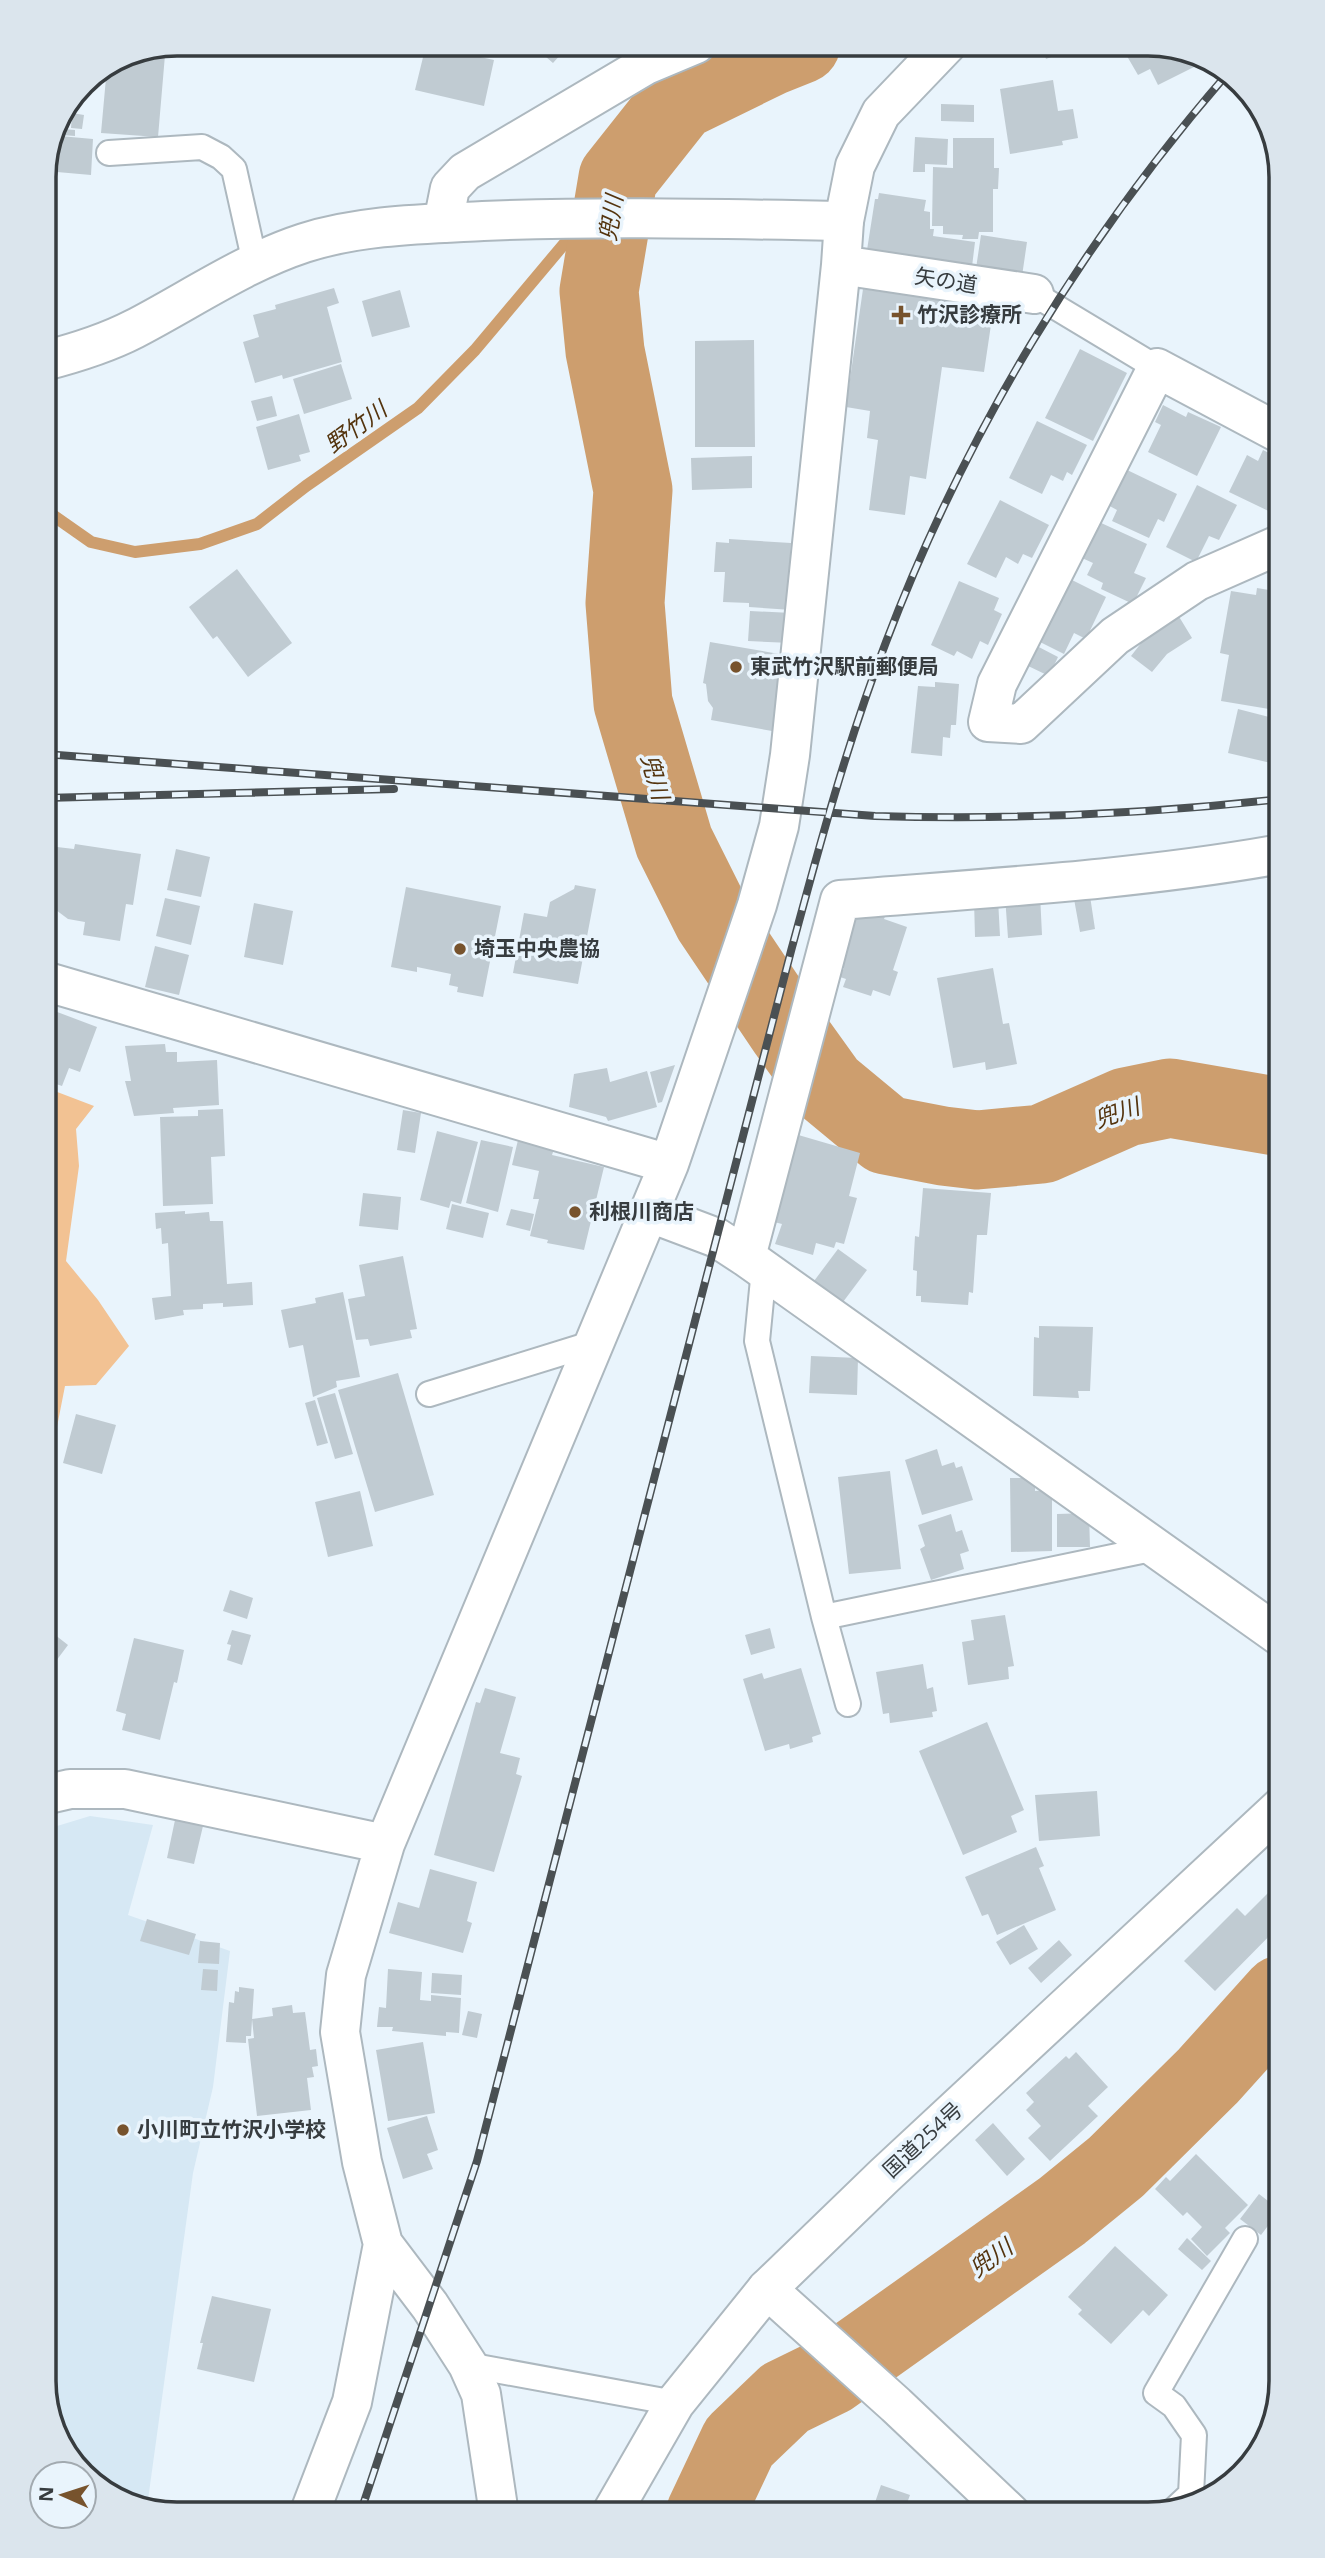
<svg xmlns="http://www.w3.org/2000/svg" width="1325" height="2558" viewBox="0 0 1325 2558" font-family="'Open Sans','Noto Sans JP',sans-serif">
<rect width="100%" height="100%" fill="#e9f4fc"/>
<path fill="#d6e8f4" d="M90,1816l63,9 -25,90 102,36 -17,136 -20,86 -46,334 -44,-15 -49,-60 -10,-51v-551z"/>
<path fill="#f2c293" d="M44,1089l8,1 42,16 -18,23 3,37 -13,95 32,39 31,46 -33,39 -31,1 -10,51 -11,38z"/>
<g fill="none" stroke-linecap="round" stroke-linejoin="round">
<path stroke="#cd9e6e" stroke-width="12" d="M592,211l26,-33
M44,509l47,33 44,10 65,-8 57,-20 49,-38 112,-78 57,-58 105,-125"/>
<path stroke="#cd9e6e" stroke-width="79" d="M801,44l-30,12 -92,45 -61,77 -19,113 6,60 28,139 -8,113 8,100 41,139 39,78 74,110 41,57 58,48 57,11 34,4 65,-6 84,-37 44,-9 111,19
M705,2514l34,-72 46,-44 45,-22 232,-165 54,-44 92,-91 73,-81"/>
</g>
<path fill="#c0cbd2" d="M531,44h39l-17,19z
M1041,44h44l-39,15z
M1138,44h19l40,14 3,6 -42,21 -8,-16 -12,6 -14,-24z
M426,45l68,15 -10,46 -69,-16z
M134,52l31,3 -7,82 -57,-4 6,-66 20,-13z
M1053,80l5,31 15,-2 5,29 -16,3 1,4 -53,9 -10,-65z
M941,104l33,1v17l-33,-1z
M72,113l12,2 -2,14 -11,-1z
M63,129l12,1v6l-13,-1z
M60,136l33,3 -2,36 -34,-3z
M915,137l33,2 -1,26 -22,-1v8h-12z
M953,138h41v30h5l-1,21h-5v43h-14l-1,7h-16l1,-4 -20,-1v-8h-11l1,-59 20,1z
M879,193l47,7 -2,11 6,1v17h4l-1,7 42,6 -4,33 -104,-25 8,-51h3z
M981,235l46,7 -6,41 -46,-8z
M334,288l5,15 -12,4 15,55 -59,17 -1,-4 -27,8 -12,-41 16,-5 -6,-22 23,-6 -1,-4z
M863,289l124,17 -1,11 6,1 -8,54 -42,-5 -16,112 -16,-3 -5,39 -36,-5 9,-70 -11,-2 3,-27 -24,-4z
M400,290l10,37 -38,10 -10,-36z
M754,340l1,107h-60v-106z
M1080,349l47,24 -34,68 -48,-23z
M341,364l11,35 -48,15 -11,-35z
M272,396l5,20 -20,5 -6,-20z
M1163,405l23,12 2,-5 33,15 -24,49 -49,-24 13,-27 -6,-3z
M299,414l11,38 -11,3 2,6 -33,9 -12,-43z
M1037,421l50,24 -15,30 -5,-3 -4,9 -12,-6 -9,19 -33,-16z
M1263,450l18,9v58l-52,-25 18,-37 11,6z
M752,456v32l-60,2 -1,-32z
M1123,468l54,26 -13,28 -6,-3 -9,19 -37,-17 5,-11 -11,-6z
M1197,485l40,20 -18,35 -10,-4 -13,26 -30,-15z
M1000,500l49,25 -17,33 -9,-4 -5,10 -12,-7 -10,21 -29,-14z
M1099,522l48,22 -13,29 12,5 -13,26 -32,-15 2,-6 -16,-8 6,-12 -11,-5z
M729,539l62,4 -3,53 4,14 -43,-3v-4l-26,-1 2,-30h-11l2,-30 13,1z
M237,569l55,74 -44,34 -31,-41 -4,3 -24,-32z
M1068,578l38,19 -20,42 -12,-6 -10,21 -26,-13z
M959,581l40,17 -5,12 8,4 -14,31 -8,-4 -8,18 -15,-8 -3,5 -23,-11z
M1257,588l24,4v119l-60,-10 8,-46 -9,-2 11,-62 25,4z
M750,611l42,2 -1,30 -43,-2z
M1178,615l14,23 -25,16 -15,18 -21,-16 18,-23z
M710,642l75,13 -13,76 -61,-11 2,-12 -5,-7 -2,-17 -3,-1z
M1033,644l25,13 -9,19 -25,-12z
M935,682l24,2 -3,41h-5l-1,13 -7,-1 -1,19 -31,-3 7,-67 17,1z
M1238,709l43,11 -1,45 -52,-12z
M75,844l66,10 -8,51 -7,-1 -6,37 -37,-6 2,-13 -17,-3 -24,-18 5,-34 5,2 3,-22 17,2z
M176,849l34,8 -9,40 -34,-7z
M575,885l21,4 -18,95 -65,-11 11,-60 23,4 3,-15 24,-13z
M406,887l95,19 -18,91 -26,-5 1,-5 -9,-2 2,-11 -34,-7v5l-26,-5z
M1040,894l2,41 -34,3 -3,-42z
M1090,896l5,33 -15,3 -6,-33z
M165,898l35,8 -9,39 -35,-9z
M998,899l2,37 -25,1 -1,-37z
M254,903l39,8 -10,54 -39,-8z
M857,905l30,6 -3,8 23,8 -14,43 5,2 -8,24 -17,-6 -2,6 -28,-9 3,-8 -6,-2 4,-9 -7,-2z
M155,946l34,9 -10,40 -34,-8z
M993,968l10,56 6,-1 8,41 -31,6 -1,-8 -32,6 -16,-90z
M44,1007l53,20 -17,45 -11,-4 -7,18 -18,-6z
M165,1044l1,8h11v10l40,-2 2,45 -46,3 1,5 -40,3 -9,-35h6l-6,-35z
M675,1065l-13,37 -4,1 -8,-31z
M607,1068l3,14 37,-11 10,36 -49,14 -2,-4 -37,-10 5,-33z
M223,1109l2,47 -14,1 2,47 -50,2 -3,-89 38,-1v-6z
M403,1110l18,3 -6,40 -18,-3z
M437,1131l41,11 -17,62 -10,-3 -2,7 -29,-8z
M795,1134l65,19 -11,43 8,2 -13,46 -8,-2 -2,6 -18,-5 -3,12 -38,-11 7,-20 -8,-2z
M481,1140l32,7 -15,65 -32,-9z
M518,1140l36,9 -2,6 52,12 -20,83 -37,-7 1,-3 -18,-4 9,-37h-6l6,-28 -27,-6z
M923,1188l68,5 -4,42h-10l-4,58 -4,-1 -1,13 -47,-3v-6h-5l1,-25 -4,-1 2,-34 4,1z
M363,1193l38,4 -3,33 -39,-4z
M452,1204l37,9 -6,25 -37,-9z
M511,1209l23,5 -4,17 -24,-6z
M185,1211v3l24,-2 1,9h13l4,63 25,-2 1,23 -30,2v-4l-20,1v5l-20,1 1,5 -29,5 -3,-22 19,-2 -3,-53 -6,1 -1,-16 -5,1 -1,-16z
M838,1249l29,21 -24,32 -29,-21z
M403,1256l14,73 -7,1 2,8 -42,8 -2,-7 -12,1 -8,-41 17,-3 -6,-31z
M343,1292l17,85 -24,4 1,6 -24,10 -10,-52 -14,3 -8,-38 35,-7 -1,-5z
M1039,1326l54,1 -3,64h-12l1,7 -46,-2 1,-59 5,1z
M811,1356l47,2 -1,37 -48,-2z
M398,1373l36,122 -59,17 -37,-122z
M335,1393l18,61 -18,5 -18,-61z
M315,1400l13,43 -11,3 -12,-43z
M76,1414l40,11 -14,49 -39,-11z
M937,1449l5,17 12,-4 2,6 6,-2 11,34 -51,15 -17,-55z
M890,1471l11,98 -52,5 -11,-97z
M1010,1478h25v13l17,-1v61l-41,1z
M360,1491l13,55 -45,11 -13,-55z
M1089,1513l1,34h-33v-33z
M951,1514l5,18 6,-2 7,21 -9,3 4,15 -33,11 -11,-31 5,-3 -7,-21z
M230,1590l23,8 -6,21 -24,-8z
M1005,1615l9,51 -6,1 1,12 -41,6 -6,-43 12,-2 -3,-20z
M45,1627l23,18 -24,32v-48z
M770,1628l5,20 -24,7 -6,-20z
M232,1630l19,5 -9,30 -15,-5 4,-15 -4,-1z
M134,1638l50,12 -7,33 -3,-1 -14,58 -38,-10 4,-16 -10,-3z
M923,1664l4,25 6,-2 4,24 -5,1 1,5 -43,6 -1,-10 -6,1 -7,-42z
M801,1668l20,66 -9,3 1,5 -23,7 -1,-5 -24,7 -22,-72 19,-6 2,6z
M485,1688l31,9 -16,56 20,5 -4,16 6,2 -28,96 -60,-17 42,-153 4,1z
M987,1722l37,88 -13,6 6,16 -54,23 -44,-104z
M1097,1791l3,45 -61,5 -4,-46z
M175,1820l28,6 -9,38 -27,-6z
M1036,1847l8,19 -5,2 17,42 -59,25 -9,-21 -6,2 -17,-39z
M430,1869l47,13 -10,39 5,2 -9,30 -74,-20 9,-31 21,6z
M1273,1888l8,8v28l-66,67 -31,-30 53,-53 8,8z
M147,1919l49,15 -7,21 -49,-14z
M1024,1925l14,24 -28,16 -14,-23z
M1059,1940l13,15 -31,28 -13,-15z
M200,1941l20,2 -1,21 -21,-1z
M203,1969l15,1 -1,21 -16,-1z
M388,1969l34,3 -2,28 11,1v-6l30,3 -2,35 -13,-1v4l-54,-5 1,-4h-16l2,-20 7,1z
M432,1973l30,2 -1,20 -30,-2z
M239,1987l15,2 -3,47h-5v7l-20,-1 3,-40 5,1 1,-12 4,1z
M292,2005l1,8 12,-1 5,38 6,-1 2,17 -6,1 2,10 -7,1 4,32 -54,6 -9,-77 6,-1 -2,-19 21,-3 -1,-8z
M468,2011l14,3 -5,24 -15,-3z
M423,2042l12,71 -47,8 -12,-71z
M1076,2052l32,35 -20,19 10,10 -48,45 -22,-23 13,-12 -15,-16 8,-8 -8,-9 40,-37 3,3z
M427,2116l11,34 -11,4 6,15 -30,10 -16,-51z
M993,2123l32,36 -18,17 -32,-36z
M1196,2154l52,51 -23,23 5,5 -23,23 -16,-17 11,-12 -15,-15 -4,4 -28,-27 11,-12 4,4z
M1259,2194l21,16 -19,25 -21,-16z
M1187,2238l24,23 -9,9 -24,-21z
M1115,2246l53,49 -19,21 -6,-6 -32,34 -33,-30 4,-4 -14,-13z
M212,2296l59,13 -17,73 -57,-13 6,-26h-3z
M881,2485l29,10 -7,19h-32z"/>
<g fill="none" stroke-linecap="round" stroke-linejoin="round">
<defs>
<path id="service" d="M109,153l93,-6 19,10 13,12 21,94
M1034,294l123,74
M764,1269l-7,72 67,276 24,87
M429,1394l165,-51
M824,1617l332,-69
M468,2365l207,38
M1175,2509l16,-15 3,-59 -20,-29 -18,-13 89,-154"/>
<path id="minor" d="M443,223l7,-35 15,-16 181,-107 50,-21
M841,265l193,29
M1281,544l-84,37 -82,55 -94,88 -33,-2 9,-38 160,-316 124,66
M44,981l625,183
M648,1212l69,26 29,19 535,380
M746,1257l94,-357c147,-12 296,-20 441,-46
M44,1795l26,-6h55l260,55
M767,2289l129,116 115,109
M309,2514l43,-112 31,-158
M499,2514l-18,-120 -13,-29 -38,-59 -47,-62 -21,-82 -22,-130 6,-57 39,-131 284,-680 88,-259 22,-79 11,-71 51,-490 3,-44 11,-55 26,-53 66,-69"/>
<path id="tertiary" d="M44,361c31,-8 61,-17 90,-32 56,-29 109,-66 170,-86 56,-18 120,-19 179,-22 120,-5 240,-2 361,0"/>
<path id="trunk" d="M611,2514l64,-111 92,-114 117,-113 397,-369"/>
</defs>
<use href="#service" stroke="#adb8bf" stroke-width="28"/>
<use href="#minor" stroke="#adb8bf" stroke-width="42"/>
<use href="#tertiary" stroke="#adb8bf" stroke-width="42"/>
<use href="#trunk" stroke="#adb8bf" stroke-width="42"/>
<use href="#service" stroke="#fff" stroke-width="24"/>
<use href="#minor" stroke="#fff" stroke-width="38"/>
<use href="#tertiary" stroke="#fff" stroke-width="38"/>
<use href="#trunk" stroke="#fff" stroke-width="38"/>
<defs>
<path id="rail" d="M44,754l831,62c136,4 271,-2 406,-17
M44,798l350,-9
M360,2514l117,-353 314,-1210c28,-104 56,-208 95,-309 79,-208 196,-401 342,-569"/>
</defs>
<use href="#rail" stroke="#4a5053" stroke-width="8"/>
<use href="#rail" stroke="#e9f4fc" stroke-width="5" stroke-dasharray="16" stroke-linecap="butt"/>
</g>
<g fill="#77532d" stroke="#e9f4fc" stroke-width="2.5">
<path d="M897.5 304.5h7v7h7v7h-7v7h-7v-7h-7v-7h7z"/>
<circle cx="736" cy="667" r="7"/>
<circle cx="460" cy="949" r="7"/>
<circle cx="575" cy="1212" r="7"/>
<circle cx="123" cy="2130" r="7"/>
</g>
<g text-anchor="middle" stroke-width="7" stroke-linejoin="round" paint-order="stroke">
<g font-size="21" fill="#373c3f" stroke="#e9f4fc">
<text transform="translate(946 281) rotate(9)" y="7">矢の道</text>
<text transform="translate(923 2140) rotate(-43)" y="7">国道254号</text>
</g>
<g font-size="21" font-weight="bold" fill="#373c3f" stroke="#e9f4fc" text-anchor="start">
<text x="917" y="322">竹沢診療所</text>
<text x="750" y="674">東武竹沢駅前郵便局</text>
<text x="474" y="956">埼玉中央農協</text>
<text x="589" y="1219">利根川商店</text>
<text x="137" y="2137">小川町立竹沢小学校</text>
</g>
<g font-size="23" font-style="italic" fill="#54340e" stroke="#e9f4fc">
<text transform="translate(611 218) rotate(-81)" y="8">兜川</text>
<text transform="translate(356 427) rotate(-36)" y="8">野竹川</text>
<text transform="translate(655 777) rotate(74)" y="8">兜川</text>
<text transform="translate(1117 1113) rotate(-19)" y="8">兜川</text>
<text transform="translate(991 2258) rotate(-36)" y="8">兜川</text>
</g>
</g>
<path d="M0 0H1325V2558H0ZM177 56H1148A121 121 0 0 1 1269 177V2381A121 121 0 0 1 1148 2502H177A121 121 0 0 1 56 2381V177A121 121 0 0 1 177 56Z" fill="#dbe5ed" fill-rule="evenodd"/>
<path fill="none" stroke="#373c3f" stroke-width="3.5" d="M177 56H1148A121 121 0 0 1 1269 177V2381A121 121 0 0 1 1148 2502H177A121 121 0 0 1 56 2381V177A121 121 0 0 1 177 56Z"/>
<g transform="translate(63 2495) rotate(273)"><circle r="33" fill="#e9f4fc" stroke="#a2aab0" stroke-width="2"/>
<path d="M0-5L12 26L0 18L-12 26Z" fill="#77532d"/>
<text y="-10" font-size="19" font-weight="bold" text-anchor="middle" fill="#373c3f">N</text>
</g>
</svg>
